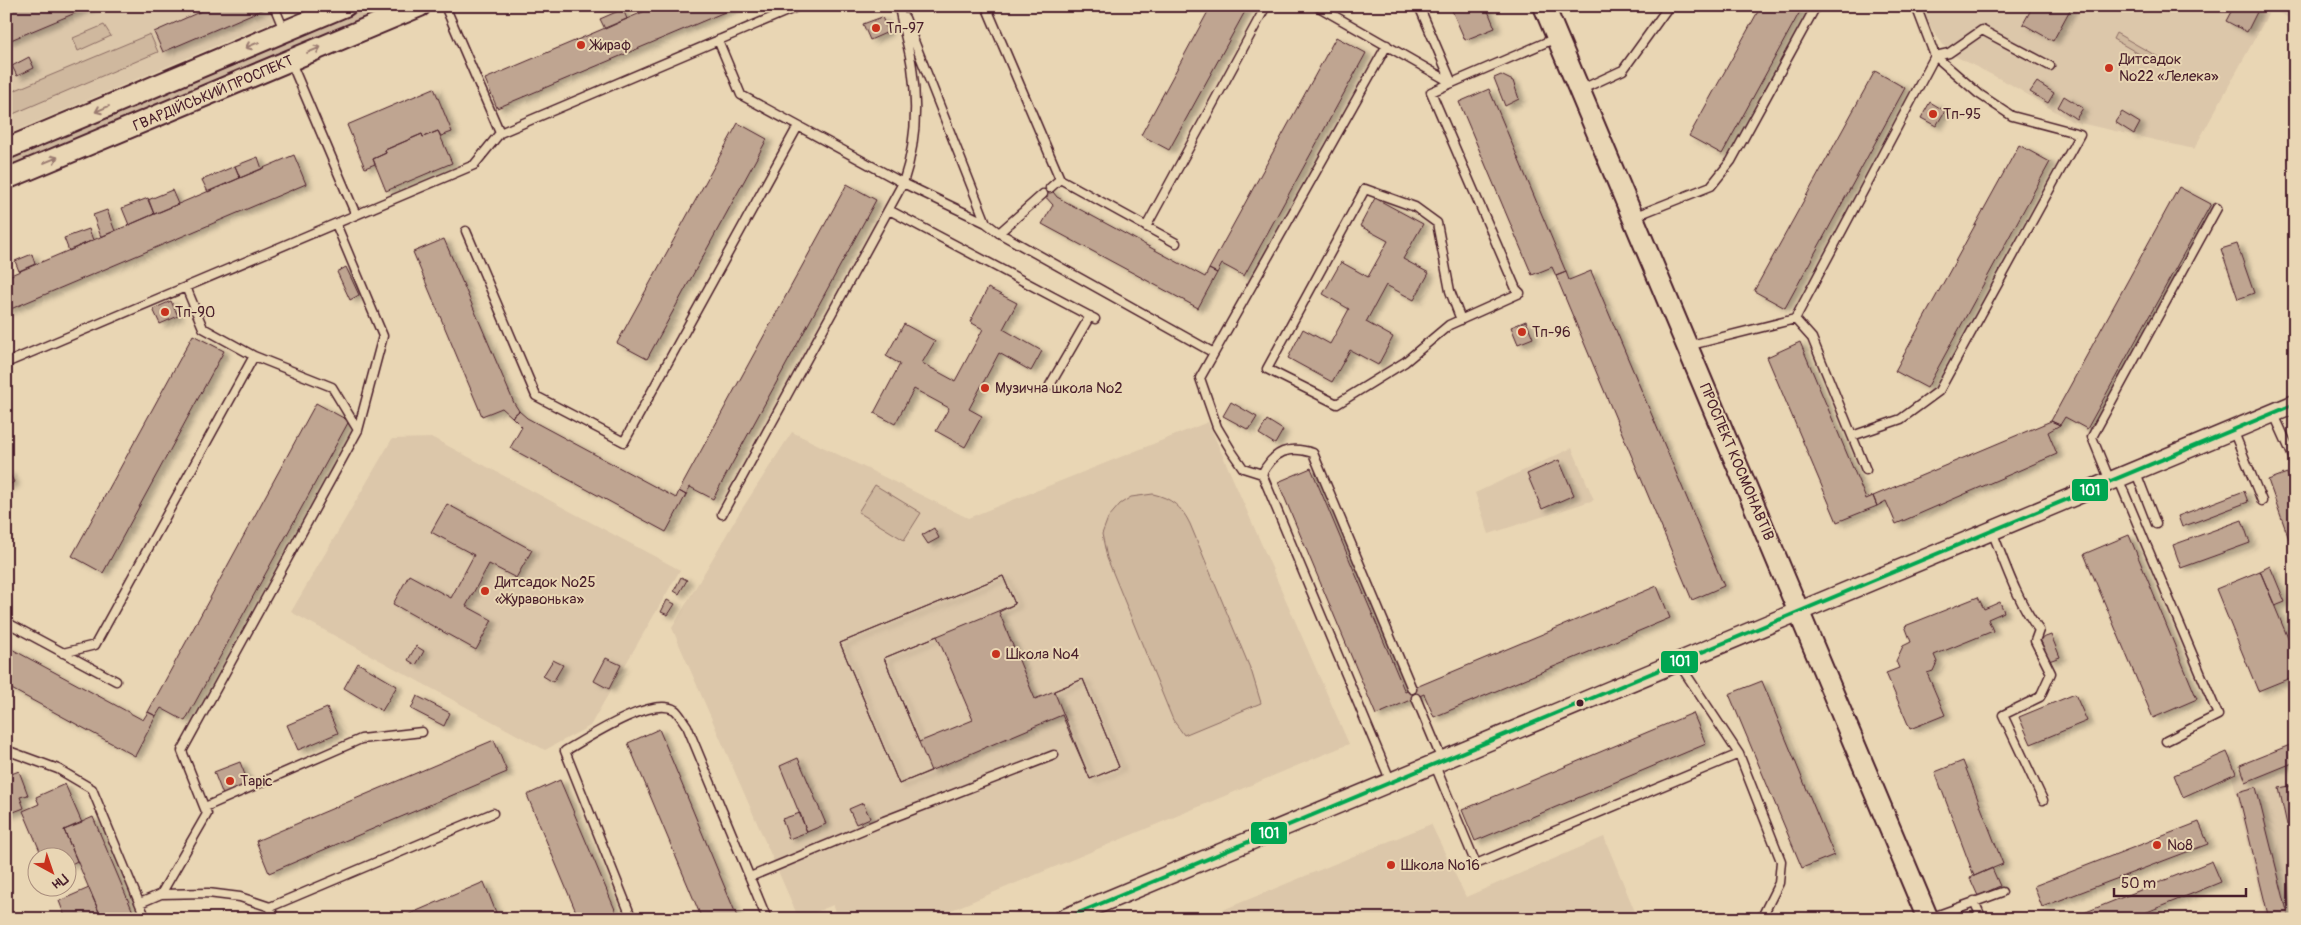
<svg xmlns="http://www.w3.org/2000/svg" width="2301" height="925" viewBox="0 0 2301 925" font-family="Pangolin,sans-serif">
<defs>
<filter id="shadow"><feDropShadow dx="5.5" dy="3" stdDeviation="2.5" flood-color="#0004"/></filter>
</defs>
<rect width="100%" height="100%" fill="#e9d6b4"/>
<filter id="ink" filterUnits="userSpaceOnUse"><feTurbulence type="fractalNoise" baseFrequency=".02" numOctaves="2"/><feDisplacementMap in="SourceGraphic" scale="10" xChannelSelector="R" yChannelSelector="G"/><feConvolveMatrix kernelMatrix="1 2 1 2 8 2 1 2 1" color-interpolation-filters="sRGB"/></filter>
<g filter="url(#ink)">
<path fill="#dcc7aa" d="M6,6h262l6,15 -268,114z
M1923,6h372v15l-24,-12 -77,140 -123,-28 -61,-37 -61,-31 -20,-28z
M1208,422l141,322 -419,175h-91l-6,-14 -34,14 -127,-291 66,-113 54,-83 176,86z
M433,438l247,132 -90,156 -45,24 -254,-138 101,-173z
M1572,448l22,52 -105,34 -14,-41z
M2295,744v175h-29l-34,-143z
M1431,824l35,73 138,-60 34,82h-437z"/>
<path fill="#cfb89e" stroke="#8c6c64" d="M373,6h25l-392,166v-11z
M104,25l7,11 -33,15 -5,-13z
M2116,33l42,24 -3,6 -42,-24z
M150,34l8,18 -152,65v-23z
M875,485l46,28 -17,27 -46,-28z
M1153,494c18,4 29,13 37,30l62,149 9,30 -77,32 -11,-15 -66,-162 -5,-24 6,-16 12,-14 11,-7z"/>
<path fill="#bfa591" stroke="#4a1f2b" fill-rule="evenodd" filter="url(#shadow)" d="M6,6h86l-86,36z
M213,6l55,1 -105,45 -9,-20z
M657,6h82l-242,102 -12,-29z
M1211,6h37l-79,144 -28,-15z
M1450,6h36l9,22 -30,12z
M1761,6h42l-81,148 -33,-18z
M2033,6h39l-19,35 -30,-17z
M2234,6h17l7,4 -11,22 -21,-11z
M623,9l4,10 -22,10 -5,-10z
M882,17l6,15 -18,8 -7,-16z
M1336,37l30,16 -122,223 -22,-12 -5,9 -8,-4z
M29,57l5,11 -17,8 -5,-10z
M1875,71l30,17 -120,220 -31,-17z
M1501,75l12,6 6,18 -14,7 -11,-28z
M2037,82l17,11 -6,10 -18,-11z
M434,88l18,44 -11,4 -3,-5 -15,6 -1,-3 -37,16 1,3 -13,6 2,5 -10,4 -18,-43z
M1489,89l77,183 -10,4 -4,-9 -20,8 -73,-173z
M2064,96l19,12 -7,11 -18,-12z
M1930,102l15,9 -9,15 -15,-8z
M2122,112l18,11 -6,11 -19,-12z
M738,123l29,16 -120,220 -30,-16z
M438,131l14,32 -66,28 -13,-32 13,-6 -1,-3 37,-16 1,3z
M2019,145l31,17 -123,226 -32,-17z
M294,155l12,29 -300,127v-34z
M258,157l4,12 -22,9 -5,-12z
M235,166l5,12 -32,14 -6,-12z
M847,184l29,16 -149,273 -14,26 -23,-12 -4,8 -7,-4z
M2179,187l32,17 -124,225 -22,-12 -5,8 -9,-4 1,-2z
M1050,188l7,9 148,80 4,-8 8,4 -19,35 -156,-84 11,-19 -10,-11z
M172,190l6,14 -24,10 -6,-14z
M148,198l6,16 -25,11 -7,-17z
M1375,198l48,26 -20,35 26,14 -15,27 -28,-15 -20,37 27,15 -15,28 -28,-15 -18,32 -44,-24 15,-29 27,15 19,-35 -26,-15 18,-32 27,15 20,-36 -28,-15z
M107,210l8,21 -14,6 -8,-22z
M89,229l4,11 -24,11 -5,-13z
M444,239l70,164 5,8 -7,6 -10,-9 -20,8 -69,-164z
M2237,244l17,49 -16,6 -17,-50z
M32,254l3,10 -16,7 -4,-10z
M346,267l13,28 -9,5 -13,-28z
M1591,271l133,315 -32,14 -136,-324 10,-4 3,8z
M988,288l29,15 -14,26 39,22 -11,20 -32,-18 -30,56 13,7 -17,31 -29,-16 13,-23 -35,-19 -19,35 -21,-11 26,-49 -14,-8 18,-32 31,17 -13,22 33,18 28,-52 -13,-7z
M171,301l7,15 -18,8 -7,-15z
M1526,321l7,17 -15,6 -7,-17z
M193,335l31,16 -121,222 -31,-17z
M1800,342l66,157 7,-3 4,10 -40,16 -70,-165z
M1231,402l26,15 -8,13 -26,-14z
M316,403l33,18 -164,300 -24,-13 -5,8 -8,-4z
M519,411l8,7 149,80 3,-7 7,4 -20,37 -156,-84 12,-21 -10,-10z
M1267,420l16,10 -8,14 -16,-10z
M2051,421l9,4 -12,7 9,22 -161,70 -10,-23 -9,5 -4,-10z
M1559,460l15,35 -32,14 -15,-35z
M1311,468l94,224 9,-4 3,9 -41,18 -98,-233z
M8,471l6,11 -8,5v-15z
M2287,473l8,23v60l-27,-76z
M2244,491l4,11 -66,25 -4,-11z
M447,504l85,46 -16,28 -27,-14 -23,42 26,14 -16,30 -83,-46 16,-29 42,23 23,-43 -43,-23z
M2242,520l8,23 -69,25 -8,-23z
M934,528l5,10 -11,6 -6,-9z
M2129,535l68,164 -44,19 -69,-164z
M2270,566l15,36 -10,4 -15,-35z
M2260,571l35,84v21l-37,15 -42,-102z
M1003,576l12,28 -16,8 36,87 48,-20 36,88 -29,12 -28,-64 -163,69 -59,-141zM937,636l36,84 -54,22 -35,-84z
M1003,576l12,28 -131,54 47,113 -32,13 -59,-141z
M681,577l6,3 -8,14 -5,-3z
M1657,586l13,32 -236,99 -10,-23 -7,3 -3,-9z
M1978,597l6,12 16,-7 4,10 -16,7 5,12 -59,24 3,7 -4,9 -6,2 18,42 -35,14 -24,-56 13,-5 -3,-7 7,-15 8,-4 -6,-16z
M667,600l8,4 -7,11 -7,-3z
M2051,635l9,22 -11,4 -9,-22z
M6,646l137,74 5,-8 8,4 -21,40 -129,-70z
M416,646l8,5 -8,14 -8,-5z
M606,658l15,7 -12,24 -15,-8z
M553,660l10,5 -10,17 -10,-6z
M358,663l39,23 -15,25 -38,-23z
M1083,679l36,88 -29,12 -36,-88z
M1762,681l72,174 -32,13 -73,-174z
M2075,694l12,27 -56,23 -12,-27z
M417,696l33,17 -6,13 -33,-17z
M327,708l11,25 -40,17 -11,-25z
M1693,713l13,31 -231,97 -13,-31z
M659,729l27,65 52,125h-36l-74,-176z
M494,740l13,32 -238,101 -13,-32z
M2295,743v19l-49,20 -6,-17z
M2227,752l9,21 -53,24 -9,-22z
M798,758l28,66 -19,8 -27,-66z
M1963,761l40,103 -29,12 -39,-104z
M240,762l9,23 -26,10 -9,-23z
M19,771l9,24 -8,2 4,11 -18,7v-39z
M560,780l59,139h-40l-52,-124z
M65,784l17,39 -18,7 13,31 -9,5v-8h-25l-20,-47 16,-7 -3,-7z
M2295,785v38l-8,2 -8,-37z
M2256,787l33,132h-20l-31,-127z
M863,803l7,15 -14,6 -7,-15z
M800,813l7,19 -18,7 -7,-20z
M93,817l43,102h-34l-38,-89z
M2199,822l9,22 -166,63 -8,-21z
M2212,861l9,21 -91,37h-61z
M1992,868l8,18 -22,10 -8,-18z
M484,882l13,33 -8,4h-91z
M89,888l13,31h-36l-7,-18z"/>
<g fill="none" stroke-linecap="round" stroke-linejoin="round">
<defs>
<path id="service" d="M274,6l10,24
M445,6l55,127
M986,6l74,173 116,64
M1317,6l135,77
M1419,6l33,77
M905,18l81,205 13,10 215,120
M718,40l23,55 162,88 83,40
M290,60l66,155
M1580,90l43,-20 46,-64
M1050,188l10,-9
M889,210l206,109
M1633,217l78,-31 20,-25 85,-155
M1146,227l120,-221
M466,231l70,165 88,46 174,-316
M999,233l44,-39
M1461,320l-11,-29 -13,-68 -22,-16 -50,-18 -98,180 70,35 68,-42 44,-37 71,-32 -4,-4 -85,-197 125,-54
M1687,346l108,-27
M254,356l78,31 26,43
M6,363l468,-198 26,-32 299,-127
M1050,385l40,-69
M2273,412l22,49
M2233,430l29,71
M1852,436l49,-17 38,-28 141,-257 -68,-18 -33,-22 -44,-38 -19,-50
M1866,470l-54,-132 -17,-19 140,-263 14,-3 33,-23 68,36
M2135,470l21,54
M1262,474l-19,-6 -11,-16 -15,-25 -17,-49 187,-333
M2118,478l100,237 -52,26
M2110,481l-18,-44 125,-229
M722,514l181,-331c13,-38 15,-76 9,-116 -3,-20 -10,-40 -13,-61
M1992,531c13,33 25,70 47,99l-4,11 16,32 -11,24 -37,18 40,85
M6,622l110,59
M63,653l32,-8 159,-289 -51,-28 -17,-41
M1678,662l61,92 42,107 -2,22 -18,36
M1416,698l26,62
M6,750l52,19 34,20 54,130
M1434,763l42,101 263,-110
M1391,782l-129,-308c12,-23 27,-29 51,-21l99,236
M205,807l156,-68 61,-7
M750,877l134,-56 170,-66
M161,894l46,-80 -25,-63 176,-321 25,-94 -47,-112
M1974,901l8,18
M140,903l21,-9 47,-1 32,4 30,10 5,12
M270,907l223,-94
M1930,918l72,-26
M632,919l-67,-168c21,-12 87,-56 110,-41 4,3 8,11 12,16l80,193"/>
<path id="tertiary" d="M1063,919l1232,-515"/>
<path id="secondary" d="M1544,6l384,913
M6,149l339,-143
M6,179l414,-173"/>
</defs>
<use href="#service" stroke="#4a1f2b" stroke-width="11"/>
<use href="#tertiary" stroke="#4a1f2b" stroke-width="21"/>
<use href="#secondary" stroke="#4a1f2b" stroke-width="24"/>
<use href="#service" stroke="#e9d6b4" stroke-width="8"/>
<use href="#tertiary" stroke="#e9d6b4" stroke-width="18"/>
<use href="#secondary" stroke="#e9d6b4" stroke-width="20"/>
<defs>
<path id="bus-1" d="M1064,919l1231,-515"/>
</defs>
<use href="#bus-1" stroke="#e9d6b4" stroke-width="8"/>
<use href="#bus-1" stroke="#00a651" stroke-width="4"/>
</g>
<defs><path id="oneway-shaft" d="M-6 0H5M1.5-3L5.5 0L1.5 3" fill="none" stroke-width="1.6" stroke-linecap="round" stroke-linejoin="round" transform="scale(1.25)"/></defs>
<g stroke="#9a7a70">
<use href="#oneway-shaft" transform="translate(252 45) rotate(157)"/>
<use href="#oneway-shaft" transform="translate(314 50) rotate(-23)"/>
<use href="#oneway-shaft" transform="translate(102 109) rotate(157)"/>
<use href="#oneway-shaft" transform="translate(51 160) rotate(-23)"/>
</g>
</g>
<g fill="#c8321e" stroke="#e9d6b4" stroke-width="2">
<circle cx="876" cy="28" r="5"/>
<circle cx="581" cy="45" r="5"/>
<circle cx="2109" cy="68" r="5"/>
<circle cx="1933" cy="114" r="5"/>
<circle cx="165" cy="312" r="5"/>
<circle cx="1522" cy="332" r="5"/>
<circle cx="985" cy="388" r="5"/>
<circle cx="485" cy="591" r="5"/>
<circle cx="996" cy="654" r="5"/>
<circle cx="230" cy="781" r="5"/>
<circle cx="2157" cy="845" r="5"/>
<circle cx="1391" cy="865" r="5"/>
</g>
<circle fill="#4a1f2b" stroke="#e9d6b4" stroke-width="2" cx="1580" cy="703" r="4.5"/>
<g text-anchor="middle" stroke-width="4" stroke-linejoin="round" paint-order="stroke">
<g font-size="15" fill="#4a1f2b" stroke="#e9d6b4" text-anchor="start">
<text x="886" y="33">Тп-97</text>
<text x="591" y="50">Жираф</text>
<text x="2119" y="64">Дитсадок<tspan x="2119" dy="17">№22 «Лелека»</tspan></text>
<text x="1943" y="119">Тп-95</text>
<text x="175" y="317">Тп-90</text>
<text x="1532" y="337">Тп-96</text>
<text x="995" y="393">Музична школа №2</text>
<text x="495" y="587">Дитсадок №25<tspan x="495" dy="17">«Журавонька»</tspan></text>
<text x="1006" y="659">Школа №4</text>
<text x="240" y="786">Таріс</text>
<text x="2167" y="850">№8</text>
<text x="1401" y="870">Школа №16</text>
</g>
<g font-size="15" fill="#4a1f2b" stroke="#e9d6b4">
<text transform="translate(213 93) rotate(-23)" y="5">ГВАРДІЙСЬКИЙ ПРОСПЕКТ</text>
<text transform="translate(1737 462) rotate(67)" y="5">ПРОСПЕКТ КОСМОНАВТІВ</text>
</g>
</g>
<g stroke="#e9d6b4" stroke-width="2">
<rect x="2071" y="478" width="38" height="24" rx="5" fill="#00a651"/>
<rect x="1660" y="650" width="39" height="24" rx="5" fill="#00a651"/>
<rect x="1250" y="821" width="38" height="24" rx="5" fill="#00a651"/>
</g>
<g font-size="14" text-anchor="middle" font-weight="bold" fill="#fff">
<text x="2090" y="495">101</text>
<text x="1680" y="666">101</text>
<text x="1269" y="838">101</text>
</g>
<rect width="2301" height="925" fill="none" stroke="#e9d6b4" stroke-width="25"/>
<rect x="12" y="12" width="2276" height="900" fill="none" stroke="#4a1f2b" stroke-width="2" filter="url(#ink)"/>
<g transform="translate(52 872) rotate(140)"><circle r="24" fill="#e9d6b4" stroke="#a98d7d"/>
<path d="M0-4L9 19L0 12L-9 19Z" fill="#c8321e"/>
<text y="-8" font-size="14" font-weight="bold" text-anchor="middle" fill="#4a1f2b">Пн</text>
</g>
<path d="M2114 888v8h132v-8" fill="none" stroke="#4a1f2b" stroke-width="2.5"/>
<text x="2121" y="888" font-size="15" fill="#4a1f2b" stroke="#e9d6b4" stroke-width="4" paint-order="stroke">50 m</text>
</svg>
